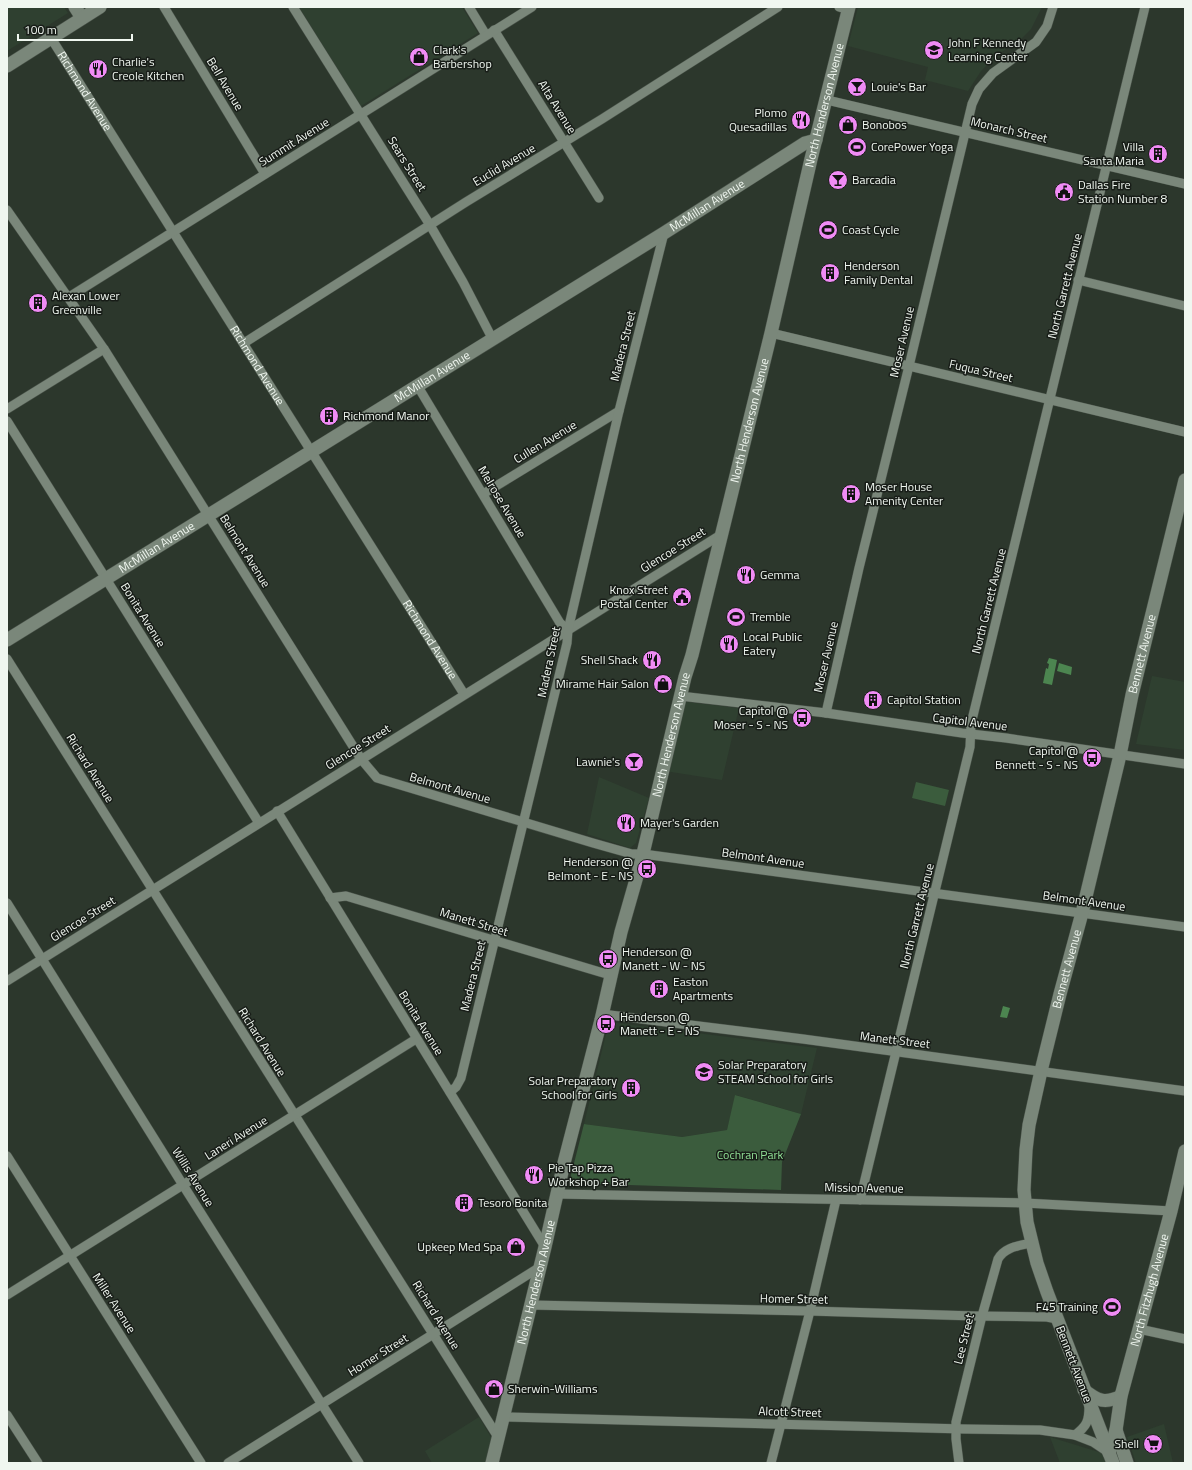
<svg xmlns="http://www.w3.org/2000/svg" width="1192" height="1470" viewBox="0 0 1192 1470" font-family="'Titillium Web',sans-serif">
<rect width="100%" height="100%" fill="#2c372c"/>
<path fill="#2f4030" d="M7,7h57l4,6 -61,38z
M299,7h163l16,26 -117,73z
M858,7h184l-11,22 -14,14 -19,11 -17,17 -13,20 -43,-11 3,-13 -80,-21z
M1152,676l33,6v68l-49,-6z
M687,702l52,6 -17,72 -57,-9 18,-65z
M599,777l50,21 -13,45 -6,5 -43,-14z
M609,1022l208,26 -16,66 -65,-19 -9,35 -45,7 -98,-13z
M479,1417l13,22 -6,24h-54l-7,-12z
M1164,1424l9,39h-37l-9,-26z
M1050,1437l52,16 4,10h-46z"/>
<path fill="#3b5c3d" d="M916,782l33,8 -4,16 -33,-8z
M735,1095l66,19 -19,48 -1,28 -212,-7 15,-59 98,13 45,-7z"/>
<path fill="#4c8550" d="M1049,658l8,2 -5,25 -9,-2 3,-15 2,1 1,-5 -2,-1z
M1059,663l13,4 -1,8 -14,-4z
M1003,1006l7,2 -3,10 -7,-1z"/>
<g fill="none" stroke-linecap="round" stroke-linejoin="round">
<defs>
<g id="street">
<path d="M164,7l101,167"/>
<path d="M293,7l137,218 33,57 29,56"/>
<path d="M469,7l17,28"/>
<path d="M839,7l10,3"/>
<path d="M494,30l105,168"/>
<path id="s1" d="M51,38l413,656"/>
<path d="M827,100l358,84"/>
<path d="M7,210l97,139 257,410 16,19 216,65 39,11h11l542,73"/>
<path d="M1078,280l107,26"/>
<path d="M69,297l463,-290"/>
<path d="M771,333l414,99"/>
<path d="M244,343l222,-141 136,-83 176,-112"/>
<path d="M417,385l143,238 8,7"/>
<path d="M7,409l97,-60"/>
<path d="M7,421l252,402"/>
<path d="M483,494l136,-83"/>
<path d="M7,659l491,778"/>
<path d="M680,696l146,17 136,20 44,5 179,26"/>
<path d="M826,713l33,-145 50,-202 63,-262 7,-15 14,-16 43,-31 11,-16 6,-19"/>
<path d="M277,811l268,436"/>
<path d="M330,898l16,-2 264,79"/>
<path d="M7,903l176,282 176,278"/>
<path d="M7,981l715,-447"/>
<path d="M602,1014l201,25 382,52"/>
<path d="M450,1092l6,-5 5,-9 106,-435 1,-13 51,-219 45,-178"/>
<path d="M7,1156l194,307"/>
<path d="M557,1194l468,9 146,8"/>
<path d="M860,1200l110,-453 1,-23 174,-717"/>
<path d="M7,1295l409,-256"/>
<path d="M531,1305l279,6 165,5 72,1 10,2"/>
<path d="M1139,1329l46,10"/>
<path d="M7,1415l31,48"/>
<path d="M504,1417l460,12 76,1 35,5 18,7 15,10"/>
<path d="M1075,1435c12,-9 14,-14 14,-29"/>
<path d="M228,1463l312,-196"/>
<path d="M771,1463l39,-152 26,-111"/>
<path d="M959,1463l-3,-24v-17l26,-106 16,-57c7,-12 20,-13 33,-16"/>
</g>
<g id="secondary">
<path d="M75,7l7,11"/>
<path d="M7,66l93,-59"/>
<path id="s2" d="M7,640l657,-407 141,-90 11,-3"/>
<path d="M1084,1390c14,11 21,14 37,6"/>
<path d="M1116,1430l11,33"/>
<path id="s3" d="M1109,1453l7,-23 5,-34 50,-185 14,-60"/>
<path id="s4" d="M492,1463l53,-216 19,-84 37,-143 20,-88 20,-70 44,-185 7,-22 79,-322 40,-174 38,-152"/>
<path id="s5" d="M1113,1463l-66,-171 -10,-29 -10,-41 -3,-32 2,-40 3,-25 12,-54 19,-77 22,-81 38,-158 12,-60 53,-215"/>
</g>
</defs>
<use href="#street" stroke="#495249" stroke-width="10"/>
<use href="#secondary" stroke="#495249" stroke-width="14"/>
<use href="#street" stroke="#7a877a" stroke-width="9"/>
<use href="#secondary" stroke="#7a877a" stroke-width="13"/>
</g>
<defs>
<symbol id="school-disc" viewBox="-11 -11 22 22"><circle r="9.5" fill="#f08bf5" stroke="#181d18"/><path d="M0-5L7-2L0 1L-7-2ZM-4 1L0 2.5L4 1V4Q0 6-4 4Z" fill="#111"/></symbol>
<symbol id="shop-disc" viewBox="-11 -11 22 22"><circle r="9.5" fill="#f08bf5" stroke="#181d18"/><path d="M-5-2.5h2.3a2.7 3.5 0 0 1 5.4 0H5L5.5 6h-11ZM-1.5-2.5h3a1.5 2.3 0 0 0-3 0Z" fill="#111"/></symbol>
<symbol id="restaurant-disc" viewBox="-11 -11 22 22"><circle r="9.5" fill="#f08bf5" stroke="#181d18"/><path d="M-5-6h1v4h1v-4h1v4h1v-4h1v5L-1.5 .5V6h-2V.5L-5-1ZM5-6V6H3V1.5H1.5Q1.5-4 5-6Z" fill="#111"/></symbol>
<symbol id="bar-disc" viewBox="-11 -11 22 22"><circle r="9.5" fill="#f08bf5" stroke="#181d18"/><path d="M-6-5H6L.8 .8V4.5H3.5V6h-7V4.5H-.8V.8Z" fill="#111"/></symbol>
<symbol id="stadium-disc" viewBox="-11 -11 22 22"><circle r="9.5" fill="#f08bf5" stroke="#181d18"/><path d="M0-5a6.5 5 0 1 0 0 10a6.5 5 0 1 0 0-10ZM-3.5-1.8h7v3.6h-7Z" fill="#111"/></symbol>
<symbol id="building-disc" viewBox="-11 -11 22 22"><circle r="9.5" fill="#f08bf5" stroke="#181d18"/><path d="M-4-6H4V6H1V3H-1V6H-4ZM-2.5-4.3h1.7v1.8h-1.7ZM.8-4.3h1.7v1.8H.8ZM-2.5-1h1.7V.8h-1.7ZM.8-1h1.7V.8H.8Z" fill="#111"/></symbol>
<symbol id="civic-disc" viewBox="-11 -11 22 22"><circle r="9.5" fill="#f08bf5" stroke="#181d18"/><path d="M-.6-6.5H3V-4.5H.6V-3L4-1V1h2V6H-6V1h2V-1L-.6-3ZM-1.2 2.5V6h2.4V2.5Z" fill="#111"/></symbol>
<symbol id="bus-disc" viewBox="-11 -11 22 22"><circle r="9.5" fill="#f08bf5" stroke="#181d18"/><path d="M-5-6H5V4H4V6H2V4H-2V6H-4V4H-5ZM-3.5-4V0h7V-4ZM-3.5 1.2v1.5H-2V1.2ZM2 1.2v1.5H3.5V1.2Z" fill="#111"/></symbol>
<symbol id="supermarket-disc" viewBox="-11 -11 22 22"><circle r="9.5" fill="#f08bf5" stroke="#181d18"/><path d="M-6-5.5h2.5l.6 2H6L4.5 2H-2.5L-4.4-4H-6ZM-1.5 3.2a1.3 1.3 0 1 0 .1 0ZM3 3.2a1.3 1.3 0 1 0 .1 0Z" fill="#111"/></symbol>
</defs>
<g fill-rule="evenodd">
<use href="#school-disc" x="923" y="39" width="22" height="22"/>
<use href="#shop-disc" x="408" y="46" width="22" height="22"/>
<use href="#restaurant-disc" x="87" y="58" width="22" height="22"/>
<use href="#bar-disc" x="846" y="76" width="22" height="22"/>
<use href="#restaurant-disc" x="790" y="109" width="22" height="22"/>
<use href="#shop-disc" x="837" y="114" width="22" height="22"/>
<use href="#stadium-disc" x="846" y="136" width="22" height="22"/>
<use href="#building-disc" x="1147" y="143" width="22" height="22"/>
<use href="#bar-disc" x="827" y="169" width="22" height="22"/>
<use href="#civic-disc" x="1053" y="181" width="22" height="22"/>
<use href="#stadium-disc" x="817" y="219" width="22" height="22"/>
<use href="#building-disc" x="819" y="262" width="22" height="22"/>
<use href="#building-disc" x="27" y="292" width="22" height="22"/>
<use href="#building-disc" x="318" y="405" width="22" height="22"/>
<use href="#building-disc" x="840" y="483" width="22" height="22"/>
<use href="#restaurant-disc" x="735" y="564" width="22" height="22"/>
<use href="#civic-disc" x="671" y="586" width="22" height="22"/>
<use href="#stadium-disc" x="725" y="606" width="22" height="22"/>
<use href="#restaurant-disc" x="718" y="633" width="22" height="22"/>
<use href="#restaurant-disc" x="641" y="649" width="22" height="22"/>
<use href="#shop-disc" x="652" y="673" width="22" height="22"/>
<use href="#building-disc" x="862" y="689" width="22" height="22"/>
<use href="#bus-disc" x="791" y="707" width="22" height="22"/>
<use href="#bus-disc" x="1081" y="747" width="22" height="22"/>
<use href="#bar-disc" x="623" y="751" width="22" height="22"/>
<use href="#restaurant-disc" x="615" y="812" width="22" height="22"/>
<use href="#bus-disc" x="636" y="858" width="22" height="22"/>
<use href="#bus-disc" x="597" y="948" width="22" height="22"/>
<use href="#building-disc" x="648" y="978" width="22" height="22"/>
<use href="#bus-disc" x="595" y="1013" width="22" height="22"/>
<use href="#school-disc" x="693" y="1061" width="22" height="22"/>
<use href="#building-disc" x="620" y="1077" width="22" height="22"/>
<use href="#restaurant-disc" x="523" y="1164" width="22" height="22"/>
<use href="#building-disc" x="453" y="1192" width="22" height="22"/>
<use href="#shop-disc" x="505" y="1236" width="22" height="22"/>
<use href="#stadium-disc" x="1101" y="1296" width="22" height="22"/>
<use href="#shop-disc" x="483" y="1378" width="22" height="22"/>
<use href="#supermarket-disc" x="1142" y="1433" width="22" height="22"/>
</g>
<g text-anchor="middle" stroke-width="3" stroke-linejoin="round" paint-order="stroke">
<g font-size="12" fill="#f0f7f0" stroke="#181d18" text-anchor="start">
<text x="948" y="47">John F Kennedy<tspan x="948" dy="14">Learning Center</tspan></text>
<text x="433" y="54">Clark's<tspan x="433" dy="14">Barbershop</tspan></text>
<text x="112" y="66">Charlie's<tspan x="112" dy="14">Creole Kitchen</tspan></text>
<text x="871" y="91">Louie's Bar</text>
<text x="787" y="117" text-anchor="end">Plomo<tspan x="787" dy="14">Quesadillas</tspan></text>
<text x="862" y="129">Bonobos</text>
<text x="871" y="151">CorePower Yoga</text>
<text x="1144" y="151" text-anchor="end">Villa<tspan x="1144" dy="14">Santa Maria</tspan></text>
<text x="852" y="184">Barcadia</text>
<text x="1078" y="189">Dallas Fire<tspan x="1078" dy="14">Station Number 8</tspan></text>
<text x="842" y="234">Coast Cycle</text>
<text x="844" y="270">Henderson<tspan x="844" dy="14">Family Dental</tspan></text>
<text x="52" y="300">Alexan Lower<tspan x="52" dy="14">Greenville</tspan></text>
<text x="343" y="420">Richmond Manor</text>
<text x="865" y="491">Moser House<tspan x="865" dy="14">Amenity Center</tspan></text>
<text x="760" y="579">Gemma</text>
<text x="668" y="594" text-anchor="end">Knox Street<tspan x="668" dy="14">Postal Center</tspan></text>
<text x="750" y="621">Tremble</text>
<text x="743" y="641">Local Public<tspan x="743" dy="14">Eatery</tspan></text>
<text x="638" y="664" text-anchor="end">Shell Shack</text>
<text x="649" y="688" text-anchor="end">Mirame Hair Salon</text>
<text x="887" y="704">Capitol Station</text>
<text x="788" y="715" text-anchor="end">Capitol @<tspan x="788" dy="14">Moser - S - NS</tspan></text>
<text x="1078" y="755" text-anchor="end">Capitol @<tspan x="1078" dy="14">Bennett - S - NS</tspan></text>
<text x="620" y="766" text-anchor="end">Lawnie's</text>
<text x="640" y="827">Mayer's Garden</text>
<text x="633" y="866" text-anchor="end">Henderson @<tspan x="633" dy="14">Belmont - E - NS</tspan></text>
<text x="622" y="956">Henderson @<tspan x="622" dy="14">Manett - W - NS</tspan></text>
<text x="673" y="986">Easton<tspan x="673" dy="14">Apartments</tspan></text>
<text x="620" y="1021">Henderson @<tspan x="620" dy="14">Manett - E - NS</tspan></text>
<text x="718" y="1069">Solar Preparatory<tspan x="718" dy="14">STEAM School for Girls</tspan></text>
<text x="617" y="1085" text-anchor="end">Solar Preparatory<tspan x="617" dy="14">School for Girls</tspan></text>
<text x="548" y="1172">Pie Tap Pizza<tspan x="548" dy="14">Workshop + Bar</tspan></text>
<text x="478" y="1207">Tesoro Bonita</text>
<text x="502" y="1251" text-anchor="end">Upkeep Med Spa</text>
<text x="1098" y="1311" text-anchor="end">F45 Training</text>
<text x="508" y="1393">Sherwin-Williams</text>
<text x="1139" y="1448" text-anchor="end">Shell</text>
</g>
<g font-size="12" fill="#f0f7f0" stroke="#181d18">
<text transform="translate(225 84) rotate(59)" y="4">Bell Avenue</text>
<text dy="4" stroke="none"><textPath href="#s1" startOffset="63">Richmond Avenue</textPath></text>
<text dy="4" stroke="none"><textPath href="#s4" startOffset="1398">North Henderson Avenue</textPath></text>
<text transform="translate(557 107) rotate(58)" y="4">Alta Avenue</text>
<text transform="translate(1009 130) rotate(13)" y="4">Monarch Street</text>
<text transform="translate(294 142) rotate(-32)" y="4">Summit Avenue</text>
<text transform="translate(407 164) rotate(58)" y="4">Sears Street</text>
<text transform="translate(504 165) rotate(-31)" y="4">Euclid Avenue</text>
<text dy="4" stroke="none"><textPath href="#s2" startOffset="824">McMillan Avenue</textPath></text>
<text transform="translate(1065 286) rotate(-76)" y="4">North Garrett Avenue</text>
<text transform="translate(902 342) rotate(-77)" y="4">Moser Avenue</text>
<text transform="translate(623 346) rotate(-76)" y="4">Madera Street</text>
<text dy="4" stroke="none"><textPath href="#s1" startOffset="387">Richmond Avenue</textPath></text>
<text transform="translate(981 371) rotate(13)" y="4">Fuqua Street</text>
<text dy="4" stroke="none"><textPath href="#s2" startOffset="500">McMillan Avenue</textPath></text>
<text dy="4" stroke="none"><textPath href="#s4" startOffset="1074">North Henderson Avenue</textPath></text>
<text transform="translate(545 442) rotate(-31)" y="4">Cullen Avenue</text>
<text transform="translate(502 502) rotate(59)" y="4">Melrose Avenue</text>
<text dy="4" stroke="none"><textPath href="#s2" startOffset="176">McMillan Avenue</textPath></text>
<text transform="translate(673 550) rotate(-32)" y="4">Glencoe Street</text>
<text transform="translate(245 551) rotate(58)" y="4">Belmont Avenue</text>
<text transform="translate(989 601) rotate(-76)" y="4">North Garrett Avenue</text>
<text transform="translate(143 615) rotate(58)" y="4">Bonita Avenue</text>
<text dy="4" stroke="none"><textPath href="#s1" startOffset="711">Richmond Avenue</textPath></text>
<text dy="4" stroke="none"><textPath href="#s5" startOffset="838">Bennett Avenue</textPath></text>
<text transform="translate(826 657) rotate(-77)" y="4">Moser Avenue</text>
<text transform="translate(549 662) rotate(-78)" y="4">Madera Street</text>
<text transform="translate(970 722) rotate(7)" y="4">Capitol Avenue</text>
<text dy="4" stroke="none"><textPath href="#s4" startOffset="750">North Henderson Avenue</textPath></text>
<text transform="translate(358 747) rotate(-32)" y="4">Glencoe Street</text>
<text transform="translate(90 768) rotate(58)" y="4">Richard Avenue</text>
<text transform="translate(450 788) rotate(16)" y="4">Belmont Avenue</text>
<text transform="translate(763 858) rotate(8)" y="4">Belmont Avenue</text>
<text transform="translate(1084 901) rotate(8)" y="4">Belmont Avenue</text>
<text transform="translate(917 916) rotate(-76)" y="4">North Garrett Avenue</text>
<text transform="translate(83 919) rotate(-32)" y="4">Glencoe Street</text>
<text transform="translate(474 922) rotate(17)" y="4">Manett Street</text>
<text dy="4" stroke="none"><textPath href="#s5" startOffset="514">Bennett Avenue</textPath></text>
<text transform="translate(473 976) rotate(-76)" y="4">Madera Street</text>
<text transform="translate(421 1023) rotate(58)" y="4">Bonita Avenue</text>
<text transform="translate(895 1040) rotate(7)" y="4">Manett Street</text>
<text transform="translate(262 1042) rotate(58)" y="4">Richard Avenue</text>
<text transform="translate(236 1138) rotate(-32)" y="4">Laneri Avenue</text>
<text transform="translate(193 1177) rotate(58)" y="4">Willis Avenue</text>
<text transform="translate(864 1188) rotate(1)" y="4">Mission Avenue</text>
<text dy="4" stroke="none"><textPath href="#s4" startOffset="186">North Henderson Avenue</textPath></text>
<text dy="4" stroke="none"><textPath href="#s3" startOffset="168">North Fitzhugh Avenue</textPath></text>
<text transform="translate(794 1299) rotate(1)" y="4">Homer Street</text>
<text transform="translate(114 1303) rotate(57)" y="4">Miller Avenue</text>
<text transform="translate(436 1315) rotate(58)" y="4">Richard Avenue</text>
<text transform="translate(964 1339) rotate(-76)" y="4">Lee Street</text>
<text transform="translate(378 1355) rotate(-32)" y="4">Homer Street</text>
<text transform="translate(1074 1364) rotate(69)" y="4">Bennett Avenue</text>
<text transform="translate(790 1412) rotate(2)" y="4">Alcott Street</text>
</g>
<g font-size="12" fill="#92e297" stroke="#181d18">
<text x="750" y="1159">Cochran Park</text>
</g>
</g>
<rect width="1192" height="1470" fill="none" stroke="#f0f7f0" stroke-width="16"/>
<path d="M18 34v6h114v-6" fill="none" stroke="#f0f7f0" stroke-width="2"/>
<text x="24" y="34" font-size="12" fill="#f0f7f0" stroke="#181d18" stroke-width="3" paint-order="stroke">100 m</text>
</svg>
